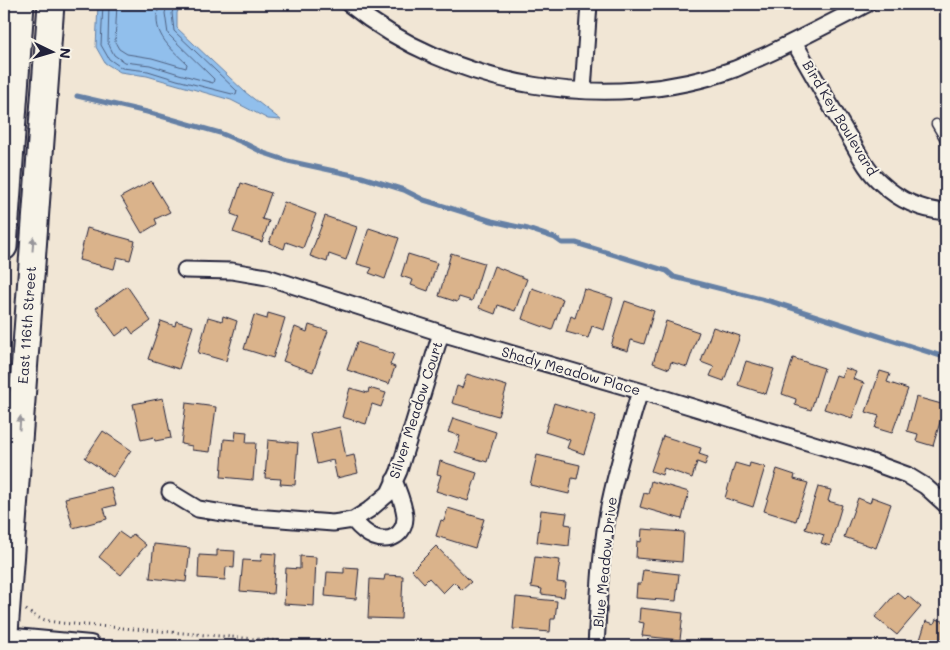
<svg xmlns="http://www.w3.org/2000/svg" width="950" height="650" viewBox="0 0 950 650" font-family="Mali,sans-serif">
<rect width="100%" height="100%" fill="#f1e6d5"/>
<filter id="ink" filterUnits="userSpaceOnUse"><feTurbulence type="fractalNoise" baseFrequency=".02" numOctaves="2"/><feDisplacementMap in="SourceGraphic" scale="10" xChannelSelector="R" yChannelSelector="G"/><feConvolveMatrix kernelMatrix="1 2 1 2 8 2 1 2 1" color-interpolation-filters="sRGB"/></filter>
<g filter="url(#ink)">
<path fill="#91bfec" stroke="#6580a5" d="M98,4h83l-4,9v15l68,64 36,28 -13,-1 -37,-19 -84,-24 -27,-4 -15,-9 -9,-16z"/>
<g fill="none" stroke-linecap="round" stroke-linejoin="round">
<path stroke="#4e6182" stroke-width="1" d="M103,4l-2,41 8,14 13,9 26,3 29,9 59,15 1,-4 -63,-60 -2,-18 3,-9
M109,4l-1,39 6,12 10,7 26,3 29,9 34,9 1,-4 -46,-45 -3,-21 3,-9
M117,4l-2,38 4,7 8,5 25,4 34,10 1,-4c-18,-17 -38,-33 -27,-60"/>
<path stroke="#6580a5" stroke-width="5" d="M77,96l70,16 73,21 24,10 20,10 24,8 74,16 42,13 20,10 68,21 36,8 27,9 7,5h14l91,28 7,6 99,25 168,54h5"/>
</g>
<path fill="#dab38b" stroke="#22223b" d="M151,181l19,31 -15,7 2,5 -15,9 -21,-36z
M241,183l30,10 -9,26 7,2 -7,21 -29,-10 6,-15 -8,-3z
M284,202l32,12 -13,34 -17,-6 -2,7 -15,-6z
M325,216l32,11 -11,33 -17,-6 -2,8 -17,-6z
M87,228l48,13 -5,19 -13,-3 -3,12 -35,-9z
M369,228l30,10 -14,41 -16,-6 3,-5 -15,-4z
M451,253l33,10 -12,38 -13,-4 -2,5 -18,-6z
M408,254l29,9 -9,28 -17,-6 2,-5 -12,-4z
M494,266l33,13 -12,32 -17,-6 -3,9 -16,-6z
M127,286l24,35 -18,13 -5,-7 -12,9 -20,-28z
M532,288l31,11 -11,31 -30,-11z
M584,289l29,9 -9,32 -12,-4 -4,12 -22,-6 5,-16 4,2z
M625,301l29,10 -10,33 -13,-4 -3,11 -17,-5z
M268,313l17,5 -12,40 -29,-9 10,-34 13,4z
M223,316l14,5 -11,40 -28,-8 10,-36 14,4z
M161,321l14,5 1,-5 17,5 -14,43 -31,-10z
M666,321l33,11 -12,35 -16,-5 -2,7 -16,-6z
M309,325l19,6 -15,41 -30,-11 12,-34 12,5z
M713,327l27,9 -16,45 -14,-5 4,-9 -13,-5z
M357,342l37,12 -4,11 5,2 -6,17 -42,-14z
M793,358l31,10 -13,42 -16,-5 1,-6 -14,-5z
M746,361l28,8 -8,25 -28,-9z
M845,368l11,4 -3,7 11,4 -12,35 -28,-9 12,-34 6,2z
M880,371l10,3 -3,8 21,7 -16,44 -17,-5 4,-12 -13,-4z
M467,374l40,12 -9,30 -46,-13 5,-17 5,2z
M350,388l18,5 1,-5 17,5 -5,14 -9,-3 -6,20 -24,-7z
M916,397l29,8 -12,41 -17,-5 2,-7 -11,-3z
M163,398l8,40 -16,3 -1,-4 -13,3 -8,-36z
M186,403l30,4 -6,45 -18,-2v-4l-11,-2z
M554,403l42,13 -12,38 -17,-6 3,-8 -25,-8z
M453,418l43,14 -9,30 -32,-10 5,-16 -12,-4z
M340,427l6,30 8,-2 4,18 -21,5 -4,-18 -16,4 -6,-30z
M103,431l28,19 -18,27 -28,-19z
M236,431l11,1 -1,11h10l-3,37 -32,-3 3,-38 11,1z
M663,436l38,12 -2,6 9,3 -3,8 -8,-3 -5,16 -28,-10 -2,7 -11,-4z
M268,440l30,3 -3,42 -15,-1 1,-5 -16,-1z
M537,455l43,10 -3,14 -5,-1 -3,16 -39,-9z
M440,461l37,12 -9,28 -32,-10 5,-16 -4,-1z
M735,463l14,4 1,-4 15,4 -12,40 -28,-9z
M777,469l18,6 -1,4 14,4 -12,38 -32,-10z
M651,481l38,11 -7,27 -42,-12 4,-14 4,1z
M111,487l5,18 -12,3 3,11 -34,9 -8,-30z
M818,487l13,3 -3,11 14,4 -12,41 -9,-3 3,-8 -19,-6z
M872,497l19,7 -15,44 -32,-11 14,-39 12,5z
M448,508l36,11 -9,29 -39,-12 5,-16 3,1z
M541,510l26,3 -2,11 6,1 -2,21 -32,-4z
M642,529l42,3 -2,30 -46,-4 1,-17 4,1z
M119,532l10,7 4,-5 13,11 -25,30 -22,-18z
M154,544l36,4 -4,34 -36,-4z
M436,546l35,36 -9,8 -8,-8 -11,11 -14,-15 -5,5 -12,-13z
M217,550l18,1 -1,17 -8,-1 -1,13 -27,-2 1,-23 18,1z
M262,553l14,1 -3,40 -33,-3 3,-31 18,1z
M300,556l16,1 -2,49 -30,-2 2,-36 14,1z
M535,557l25,3 -3,22 9,1 -2,14 -23,-3 1,-5 -11,-2z
M344,567l15,1 -3,31 -31,-3 2,-24 17,1z
M643,570l36,4 -3,27 -40,-3 1,-14h4z
M385,575l18,1 -2,43 -33,-1 2,-39 14,1z
M897,592l8,7 3,-3 13,11 -24,28 -22,-18z
M516,597l41,4 -2,18h-4l-1,13 -37,-3z
M640,608l43,5 -3,27 -38,-4 2,-13 -5,-1z
M936,619l10,3v24h-28l8,-25 8,3z"/>
<g fill="none" stroke-linecap="round" stroke-linejoin="round">
<defs>
<path id="service" d="M936,124l10,17"/>
<path id="minor" d="M349,4c104,84 260,111 386,65 10,-4 21,-10 31,-14 34,-16 68,-34 101,-51
M794,42c19,33 38,67 58,100 8,14 16,30 29,41 18,17 41,27 65,29
M583,90l6,-86
M185,270l47,1 35,6 174,56 199,58 226,69 41,15 18,11 21,19
M170,492l28,17 44,7 91,7 20,-3 16,-10 20,-17 10,-22 42,-138
M353,520c6,7 13,14 21,17 16,6 30,-2 31,-19 0,-12 -7,-27 -11,-38
M596,646c3,-48 4,-97 14,-144 8,-38 19,-74 30,-111"/>
<path id="tertiary" d="M4,638l86,8"/>
<path id="primary" d="M4,247l17,-243
M4,646l47,-642"/>
</defs>
<use href="#service" stroke="#22223b" stroke-width="11"/>
<use href="#minor" stroke="#22223b" stroke-width="19"/>
<use href="#tertiary" stroke="#22223b" stroke-width="24"/>
<use href="#primary" stroke="#22223b" stroke-width="29"/>
<path stroke="#22223b" stroke-width="3" stroke-dasharray="1 4" stroke-linecap="butt" d="M26,610c11,9 21,11 35,13l280,23"/>
<use href="#service" stroke="#f7f3e8" stroke-width="8"/>
<use href="#minor" stroke="#f7f3e8" stroke-width="15"/>
<use href="#tertiary" stroke="#f7f3e8" stroke-width="20"/>
<use href="#primary" stroke="#f7f3e8" stroke-width="25"/>
</g>
<defs><path id="oneway-solid" d="M-6-.8H1V-3.2L6.5 0L1 3.2V.8H-6Z" transform="scale(1.25)"/></defs>
<g fill="#97959a">
<use href="#oneway-solid" transform="translate(33 244) rotate(-86)"/>
<use href="#oneway-solid" transform="translate(20 423) rotate(-86)"/>
</g>
</g>
<g text-anchor="middle" stroke-width="4" stroke-linejoin="round" paint-order="stroke">
<g font-size="14" fill="#22223b" stroke="#f7f3e8">
<text transform="translate(840 118) rotate(59)" y="5">Bird Key Boulevard</text>
<text transform="translate(27 325) rotate(-86)" y="5">East 116th Street</text>
<text transform="translate(571 371) rotate(16)" y="5">Shady Meadow Place</text>
<text transform="translate(416 410) rotate(-72)" y="5">Silver Meadow Court</text>
<text transform="translate(605 562) rotate(-84)" y="5">Blue Meadow Drive</text>
</g>
</g>
<rect width="950" height="650" fill="none" stroke="#f7f3e8" stroke-width="20"/>
<rect x="10" y="10" width="930" height="630" fill="none" stroke="#22223b" stroke-width="2" filter="url(#ink)"/>
<g transform="translate(52 52) rotate(95)" stroke="#f7f3e8" stroke-width="4" paint-order="stroke">
<path d="M0-4L9 19L0 12L-9 19Z" fill="#22223b"/>
<text y="-8" font-size="14" font-weight="bold" text-anchor="middle" fill="#22223b">N</text>
</g>
</svg>
